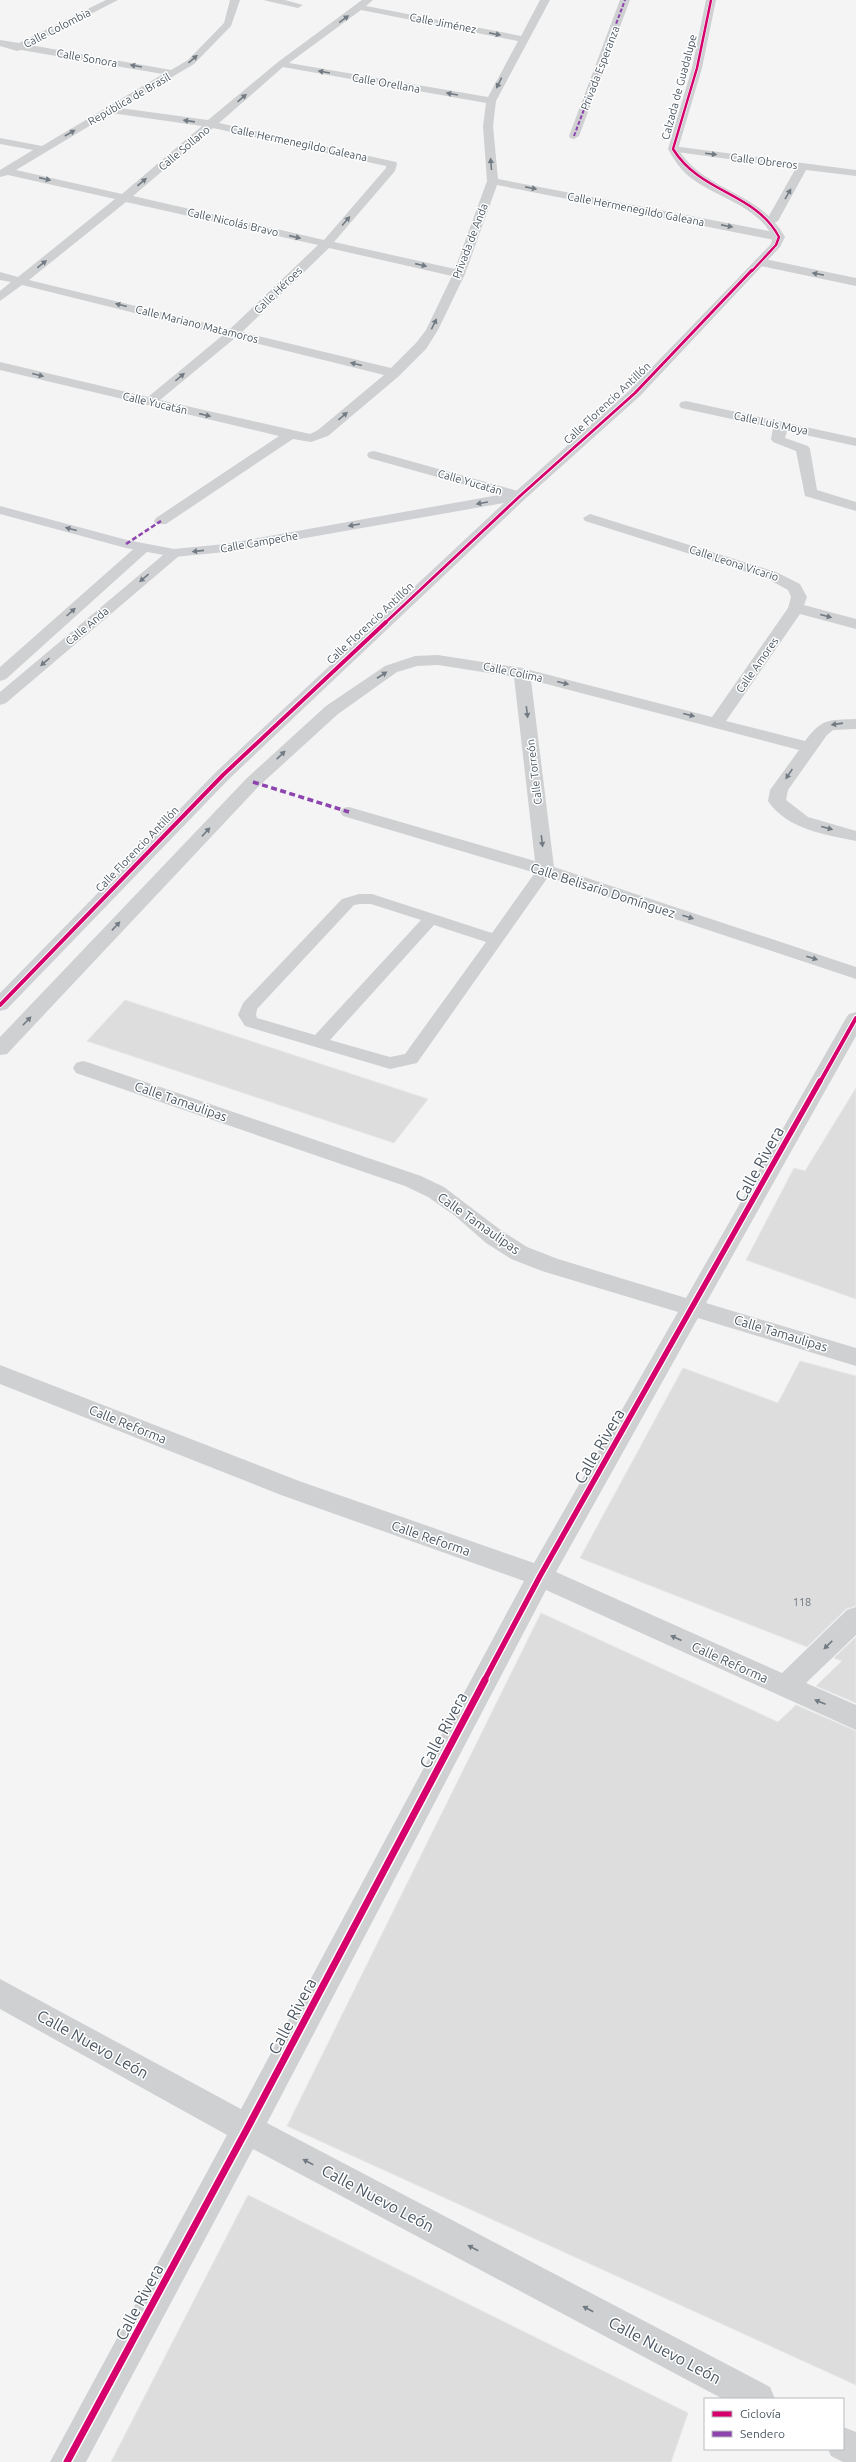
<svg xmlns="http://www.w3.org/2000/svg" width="856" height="2462" viewBox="0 0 856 2462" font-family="Ubuntu,sans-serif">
<rect width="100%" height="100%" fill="#f4f4f4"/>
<path fill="#ddddde" stroke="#e5e6e7" d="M125,1000l303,99 -34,44 -307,-102z
M856,1088v211l-110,-39 48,-92 11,3z
M800,1361l56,15v230l-10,3 -39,38 -227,-89 103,-190 95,35z
M541,1613l237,109 18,-17 60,26v654l-569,-259z
M856,1637v66l-40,-17 26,-25 -8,-3z
M248,2195l440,218 -17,49h-560z"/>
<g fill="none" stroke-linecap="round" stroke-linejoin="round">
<path fill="#ced0d2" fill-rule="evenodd" d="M545,865l8,5 -136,193 -27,6 -145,-43 -7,-11 5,-12 99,-104 17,-5h13l120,39 47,-66zM360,904h11l50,16 -106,115 -58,-17 -1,-3 1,-6 97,-104zM434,925l52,17 -81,112 -15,3 -60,-17z"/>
<path fill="#ced0d2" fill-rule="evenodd" d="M106,0h12l-88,45 141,25 17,-10 36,-37 6,-23h10l-9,26 -37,38 -74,44 88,12 70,-58 84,-62h11l-7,6 155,30 19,-36h10l-54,101 -3,25 5,53 281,54 6,4 -6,4 -282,-56 -32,89 -27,56 -12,19 -27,27 -71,60 -17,6 -18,-3 -127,85h-10l-2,-3 2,-3 123,-82 -279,-66v-8l148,35 75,-62 -201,-50 -22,16v-10l11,-9 -11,-2v-8l18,5 97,-78 -107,-24 -8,2v-7l33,-20 -33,-6v-6l42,8 121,-72 -142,-24 -4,1 -17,-5v-6l19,3zM361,10l157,31 -30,56 -199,-34zM283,67l203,36 -3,23 4,55 -32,88 -121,-27 61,-71 2,-7 -1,-2 -177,-39zM111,113l91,13 -80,68 -106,-24zM213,128l173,38v2l-62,72 -191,-44zM126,202l192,43 -88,84 -201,-49zM329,248l123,28 -26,54 -10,13 -25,25 -149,-36zM235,338l149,37 -66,55 -8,4 -150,-34z
M263,0h22l18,5 -5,3z
M620,0h10l-51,136 -5,3 -4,-1 -1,-2z
M673,146l183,24v6l-50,-6 -28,51 -6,3 -6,-3 30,-53 -127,-17v-4z
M760,258l96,20v8l-100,-21 -2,-3 2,-3z
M686,401l170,37v8l-69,-15 -2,7 23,8 2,3 7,41 39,12v9l-51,-15 -9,-45 -23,-9 -2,-3 2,-11 -92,-20 -2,-3 2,-3z
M374,451l151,42 2,3 -7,4 -151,-42 -2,-3 2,-3z
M590,514l186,58 24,12 7,13 -3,8 52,14v10l-56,-15 -74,107 79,20c17,-23 24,-21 51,-22v10l-23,1 -6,5 -39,55 -2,10 22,17 48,14v10c-32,-7 -68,-11 -88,-40l2,-11 29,-40 -268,-70 23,187 302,100v12l-317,-105 -196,-58 -3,-4 3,-4 6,-1 186,54 -21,-184 -76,-12 -21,1 -20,6 -59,42 -79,72 -252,268 -7,1v-18l247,-259 79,-72 59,-40 30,-10 23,-1 84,13 190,49 76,-109 3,-11 -3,-7 -22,-12 -181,-57 -2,-3z
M143,544l5,1 2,3 -2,3 -142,128 -6,2v-14l138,-122z
M174,549l5,1 2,3 -2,3 -173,147 -6,2v-13l169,-142z
M856,1012v24l-150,267 150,45v18l-158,-48 -142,254 226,101 65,-63 9,-3v28l-50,48 50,22v25l-310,-140 -279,533 503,264 5,12h-52l-470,-250 -167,313h-36l177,-327 -227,-126v-30l241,130 283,-528 -243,-86 -281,-111v-19l299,116 235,82 144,-251 -136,-41 -31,-12 -25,-16 -32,-28 -26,-18 -23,-11 -329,-113 -3,-5 3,-5 7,-2 7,2 331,113 23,11 58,44 25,16 31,12 128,39 160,-280 3,-4z
M843,2427l13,5v30h-13l-12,-6 -3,-7h15z"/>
<path fill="#ced0d4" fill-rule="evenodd" d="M706,0h10l-14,68 -24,81c28,44 81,41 107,88l-5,10 -140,149 -115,103 -296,280 -222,230 -7,2v-18l217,-222 287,-268 -279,49 -51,5 -48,-9 -126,-34v-8l127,34 47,9 51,-5 290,-52 115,-102 141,-146 2,-7c-17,-32 -54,-38 -82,-59 -10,-8 -17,-18 -23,-29l24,-81z"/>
<path stroke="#8e44ad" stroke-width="2" stroke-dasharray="4 2" stroke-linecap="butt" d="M574,136l51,-136"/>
<path stroke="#8e44ad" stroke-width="2.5" stroke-dasharray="5 2.5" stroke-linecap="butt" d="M126,544l35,-23"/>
<path stroke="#8e44ad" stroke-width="3.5" stroke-dasharray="6 3.5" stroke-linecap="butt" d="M253,782l96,30"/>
<defs>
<path id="cycleway-far4" d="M711,0l-14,68 -24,81c28,45 82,43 106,88l-3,8 -24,26"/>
<path id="cycleway-far3" d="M385,623l135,-127 115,-103 117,-123"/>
<path id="cycleway-far2" d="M0,1005l223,-230 163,-153
M820,1082l36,-64"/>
<path id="cycleway-far1" d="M484,1681l56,-105 280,-495"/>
<path id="cycleway" d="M67,2462l180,-333 238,-449"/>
</defs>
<use href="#cycleway-far4" stroke="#fff" stroke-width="3.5"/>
<use href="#cycleway-far3" stroke="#fff" stroke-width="4.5"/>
<use href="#cycleway-far2" stroke="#fff" stroke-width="6"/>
<use href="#cycleway-far1" stroke="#fff" stroke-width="8"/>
<use href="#cycleway" stroke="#fff" stroke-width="10"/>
<use href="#cycleway-far4" stroke="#d6006c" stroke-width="2.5"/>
<use href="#cycleway-far3" stroke="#d6006c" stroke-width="3"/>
<use href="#cycleway-far2" stroke="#d6006c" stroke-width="4"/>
<use href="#cycleway-far1" stroke="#d6006c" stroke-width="5.5"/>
<use href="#cycleway" stroke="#d6006c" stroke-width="7"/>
</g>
<defs><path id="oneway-solid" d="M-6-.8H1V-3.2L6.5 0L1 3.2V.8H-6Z"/></defs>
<g fill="#727b83">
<use href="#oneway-solid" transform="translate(344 19) rotate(-36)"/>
<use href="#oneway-solid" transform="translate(495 34) rotate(11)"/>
<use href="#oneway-solid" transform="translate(193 59) rotate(-41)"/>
<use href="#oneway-solid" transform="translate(136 66) rotate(-170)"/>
<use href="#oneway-solid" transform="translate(324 72) rotate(-170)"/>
<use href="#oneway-solid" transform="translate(499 83) rotate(116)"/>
<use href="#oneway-solid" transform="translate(452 94) rotate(-170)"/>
<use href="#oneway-solid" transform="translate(242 98) rotate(-41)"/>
<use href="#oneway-solid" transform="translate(189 121) rotate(-172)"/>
<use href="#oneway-solid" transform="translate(70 133) rotate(-30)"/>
<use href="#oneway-solid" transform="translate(711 154) rotate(7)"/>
<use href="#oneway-solid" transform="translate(491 164) rotate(-95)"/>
<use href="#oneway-solid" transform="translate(45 179) rotate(13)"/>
<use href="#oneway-solid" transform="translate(142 182) rotate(-40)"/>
<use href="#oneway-solid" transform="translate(531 188) rotate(11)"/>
<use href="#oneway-solid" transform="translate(788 194) rotate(-60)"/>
<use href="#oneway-solid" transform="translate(346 221) rotate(-49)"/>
<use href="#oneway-solid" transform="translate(727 226) rotate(11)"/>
<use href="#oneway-solid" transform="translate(295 237) rotate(13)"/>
<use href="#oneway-solid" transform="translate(42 264) rotate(-39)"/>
<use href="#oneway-solid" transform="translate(421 265) rotate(13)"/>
<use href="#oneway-solid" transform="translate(818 274) rotate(-169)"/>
<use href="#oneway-solid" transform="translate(121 305) rotate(-166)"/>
<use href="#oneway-solid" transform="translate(434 324) rotate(-64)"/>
<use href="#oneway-solid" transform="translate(356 364) rotate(-166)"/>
<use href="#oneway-solid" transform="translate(38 375) rotate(14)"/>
<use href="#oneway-solid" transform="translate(180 377) rotate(-40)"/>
<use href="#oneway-solid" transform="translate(205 415) rotate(13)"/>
<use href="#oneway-solid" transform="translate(343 416) rotate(-40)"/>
<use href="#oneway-solid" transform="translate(144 578) rotate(140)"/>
<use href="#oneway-solid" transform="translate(71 612) rotate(-42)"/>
<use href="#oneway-solid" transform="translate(826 616) rotate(15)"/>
<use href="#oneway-solid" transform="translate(45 662) rotate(140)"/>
<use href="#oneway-solid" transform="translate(382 675) rotate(-33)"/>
<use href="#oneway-solid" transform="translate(563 683) rotate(14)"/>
<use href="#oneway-solid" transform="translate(527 712) rotate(83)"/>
<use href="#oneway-solid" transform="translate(689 715) rotate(14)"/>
<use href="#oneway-solid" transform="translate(837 724) rotate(172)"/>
<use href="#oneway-solid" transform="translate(281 755) rotate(-44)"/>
<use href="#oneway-solid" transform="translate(789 774) rotate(124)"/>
<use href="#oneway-solid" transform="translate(827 828) rotate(15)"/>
<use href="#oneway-solid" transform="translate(206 832) rotate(-47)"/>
<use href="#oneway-solid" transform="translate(542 841) rotate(83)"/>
<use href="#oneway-solid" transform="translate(688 917) rotate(18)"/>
<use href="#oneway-solid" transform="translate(116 926) rotate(-47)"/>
<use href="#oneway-solid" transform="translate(812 958) rotate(18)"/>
<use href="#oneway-solid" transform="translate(27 1021) rotate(-46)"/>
<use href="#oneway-solid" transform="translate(676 1638) rotate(-156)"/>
<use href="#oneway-solid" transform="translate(828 1645) rotate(136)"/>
<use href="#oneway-solid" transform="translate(820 1702) rotate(-157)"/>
<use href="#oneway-solid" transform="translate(308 2162) rotate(-152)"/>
<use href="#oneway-solid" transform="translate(473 2248) rotate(-152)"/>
<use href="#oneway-solid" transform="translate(588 2309) rotate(-152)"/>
</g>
<g fill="#727b84">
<use href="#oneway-solid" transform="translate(482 503) rotate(170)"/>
<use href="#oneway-solid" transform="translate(354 525) rotate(170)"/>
<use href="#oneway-solid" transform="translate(71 529) rotate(-165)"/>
<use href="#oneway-solid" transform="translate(198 551) rotate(174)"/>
</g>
<g text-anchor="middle" stroke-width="3" stroke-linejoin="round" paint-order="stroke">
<g font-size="11" fill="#4a5661" stroke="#fff">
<text transform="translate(443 23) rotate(11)" y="4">Calle Jiménez</text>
<text transform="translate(57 28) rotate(-27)" y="4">Calle Colombia</text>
<text transform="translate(87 58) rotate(10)" y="4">Calle Sonora</text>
<text transform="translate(600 68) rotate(-69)" y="4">Privada Esperanza</text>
<text transform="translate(386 83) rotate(10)" y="4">Calle Orellana</text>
<text transform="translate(679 87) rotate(-75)" y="4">Calzada de Guadalupe</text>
<text transform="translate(129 99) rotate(-30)" y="4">República de Brasil</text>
<text transform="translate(299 143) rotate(12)" y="4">Calle Hermenegildo Galeana</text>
<text transform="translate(184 148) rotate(-40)" y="4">Calle Sollano</text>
<text transform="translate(764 161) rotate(7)" y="4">Calle Obreros</text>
<text transform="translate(636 209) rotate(11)" y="4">Calle Hermenegildo Galeana</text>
<text transform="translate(233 222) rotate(13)" y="4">Calle Nicolás Bravo</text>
<text transform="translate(470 241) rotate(-69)" y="4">Privada de Anda</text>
<text transform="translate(278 290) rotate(-44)" y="4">Calle Héroes</text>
<text transform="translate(197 324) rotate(14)" y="4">Calle Mariano Matamoros</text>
<text transform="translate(155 403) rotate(13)" y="4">Calle Yucatán</text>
<text transform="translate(607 403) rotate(-43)" y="4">Calle Florencio Antillón</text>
<text transform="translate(771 423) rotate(12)" y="4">Calle Luis Moya</text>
<text transform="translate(470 482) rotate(16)" y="4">Calle Yucatán</text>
<text transform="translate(259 542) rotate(-10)" y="4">Calle Campeche</text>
<text transform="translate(734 563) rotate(18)" y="4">Calle Leona Vicario</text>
<text transform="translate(370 623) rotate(-43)" y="4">Calle Florencio Antillón</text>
<text transform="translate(87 626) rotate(-40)" y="4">Calle Anda</text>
<text transform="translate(757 665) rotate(-55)" y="4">Calle Amores</text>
<text transform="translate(513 672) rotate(12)" y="4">Calle Colima</text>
<text transform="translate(534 772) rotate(-97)" y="4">Calle Torreón</text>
<text transform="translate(137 849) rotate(-46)" y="4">Calle Florencio Antillón</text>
</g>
<g font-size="11" fill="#707881">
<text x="802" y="1606">118</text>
</g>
<g font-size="13" fill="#4a5661" stroke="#fff">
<text transform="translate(603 890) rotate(18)" y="5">Calle Belisario Domínguez</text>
<text transform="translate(181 1101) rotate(19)" y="5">Calle Tamaulipas</text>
<text transform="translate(479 1223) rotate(35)" y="5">Calle Tamaulipas</text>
<text transform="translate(781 1333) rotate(17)" y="5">Calle Tamaulipas</text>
<text transform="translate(128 1424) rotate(22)" y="5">Calle Reforma</text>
<text transform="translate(431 1538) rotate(19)" y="5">Calle Reforma</text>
<text transform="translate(730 1662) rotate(24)" y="5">Calle Reforma</text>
</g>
<g font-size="16" fill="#4a5661" stroke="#fff">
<text transform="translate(759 1164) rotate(-61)" y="6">Calle Rivera</text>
<text transform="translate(599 1446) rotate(-60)" y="6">Calle Rivera</text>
<text transform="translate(443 1730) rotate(-62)" y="6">Calle Rivera</text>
<text transform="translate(292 2016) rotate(-62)" y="6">Calle Rivera</text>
<text transform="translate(93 2044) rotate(29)" y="6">Calle Nuevo León</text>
<text transform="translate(378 2198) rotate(28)" y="6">Calle Nuevo León</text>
<text transform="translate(139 2302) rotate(-62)" y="6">Calle Rivera</text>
<text transform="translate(665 2350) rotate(28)" y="6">Calle Nuevo León</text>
</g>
</g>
<rect x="704" y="2398" width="140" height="52" fill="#ffffff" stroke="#b7bbc0"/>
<rect x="712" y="2411" width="20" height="6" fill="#d6006c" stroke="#b7bbc0"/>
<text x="740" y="2418" font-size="12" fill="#4a5661">Ciclovía</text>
<rect x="712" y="2431" width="20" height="6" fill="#8e44ad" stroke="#b7bbc0"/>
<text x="740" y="2438" font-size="12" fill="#4a5661">Sendero</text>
</svg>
